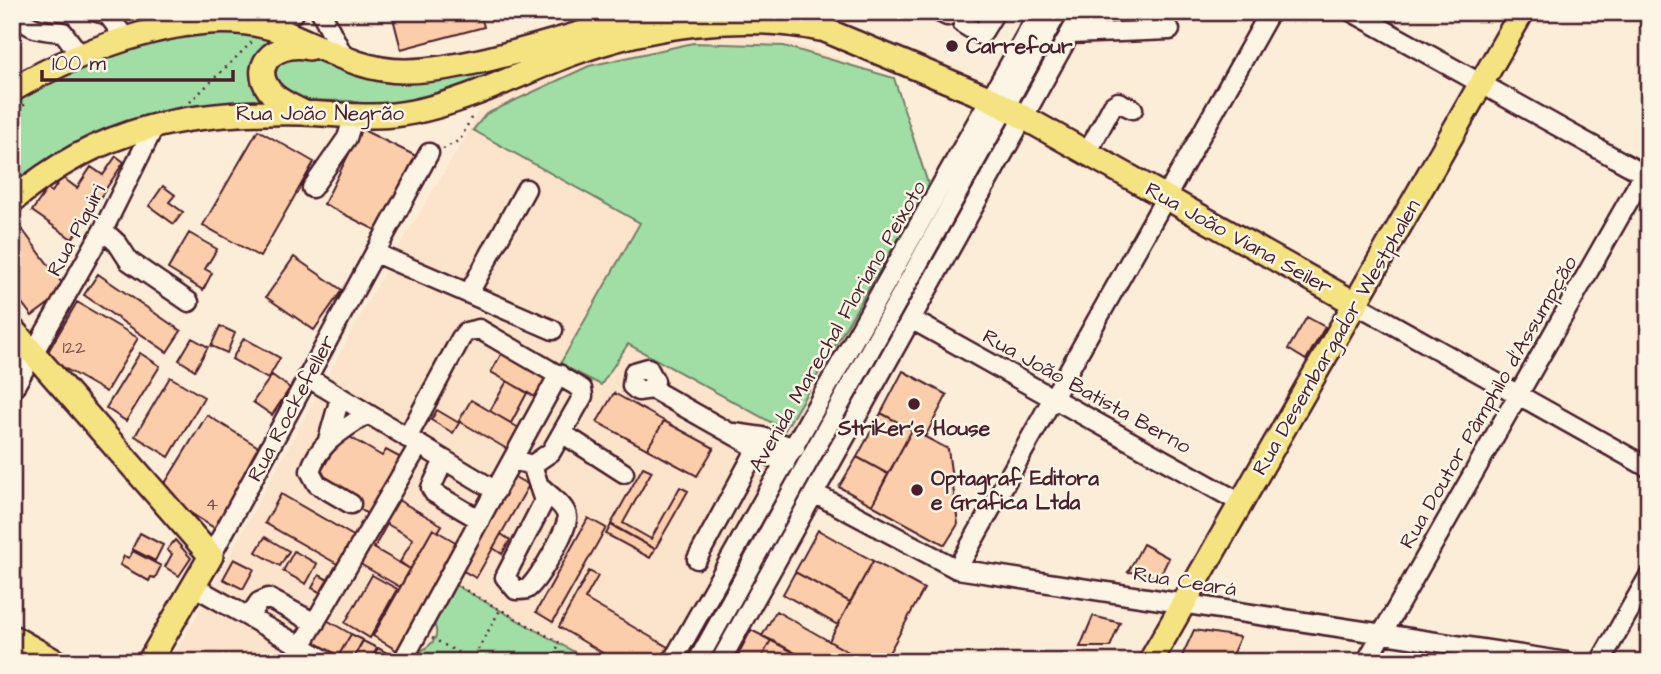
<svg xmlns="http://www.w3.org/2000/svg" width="1661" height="674" viewBox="0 0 1661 674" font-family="'Architects Daughter',sans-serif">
<rect width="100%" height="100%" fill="#fcedd9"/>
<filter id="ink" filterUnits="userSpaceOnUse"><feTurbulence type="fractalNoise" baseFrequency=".0143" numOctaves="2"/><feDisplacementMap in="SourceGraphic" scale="14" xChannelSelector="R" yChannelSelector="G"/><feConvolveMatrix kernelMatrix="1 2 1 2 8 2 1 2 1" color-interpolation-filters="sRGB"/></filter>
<g filter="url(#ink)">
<path fill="#fce3cb" d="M762,32l132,46 35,109 -267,475h-491l220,-402 78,-129 13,-29 112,-46 70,-18z"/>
<path fill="#a0dea6" stroke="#757e68" stroke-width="2" d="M232,30l42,9 -6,66 -75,4 -181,82v-91l71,-38 92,-26z
M602,31l-154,63 -68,13 -29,-6 -56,-1 -23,-20 3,-19 24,-10 77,27z
M693,43l91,3 110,32 35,109 -144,243 -157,-86 -27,41 -41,-21 80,-141 -167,-93 13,-16 103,-48z
M450,582l142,80h-186c12,-12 40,-18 27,-40z"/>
<path fill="#fbcdaa" stroke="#4a1f2b" stroke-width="2" fill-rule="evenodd" d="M409,12h71l4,15 -83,22 -8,-31z
M1109,12h12l-8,13 -9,-5z
M361,129l55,27 -37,76 -55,-28z
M258,130l56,32 -54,95 -57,-32z
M116,156l8,6 -52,77 -40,-28 15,-22 5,3 10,-15 15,11 14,-21 12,8z
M163,186l12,9 -6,7 14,10 -9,12 -25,-18z
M22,229l45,61 -35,26 -20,-26v-54z
M189,233l28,16 -12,20 7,4 -9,17 -35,-21z
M294,257l48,33 -28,40 -48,-33z
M98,274l83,57 -14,21 -83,-57z
M77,302l61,36 -32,54 -61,-35z
M1307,317l18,10 -19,33 -18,-11z
M220,326l15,7 -8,20 -16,-7z
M192,338l16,9 -13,23 -16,-10z
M244,338l36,20 -12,21 -36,-20z
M503,351l47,27 -11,21 -48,-27z
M140,353l20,13 -34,55 -20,-13z
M903,371l44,24 -22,42 -44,-24z
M272,375l18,13 -18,27 -19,-13z
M170,377l34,20 -35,60 -34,-21z
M507,381l20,12 -16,30 -21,-12z
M614,393l50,28 -17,28 -50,-27z
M471,400l48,28 -12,21 -48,-28z
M437,410l22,13 -6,10 -22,-13z
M881,413l31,17 -24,44 -31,-17z
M207,415l58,36 -49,78 -57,-36z
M664,421l50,27 -17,28 -50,-27z
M912,430l36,19 10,75 -13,21 -73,-40z
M343,433l39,23 4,-6 15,8 -32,57 -12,-8 4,-6 -43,-24z
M857,457l31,17 -16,31 -33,-18z
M643,467l9,4 -29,52 28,16 29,-52 8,4 -33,58 -44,-25z
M511,475l18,10 -53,93 -18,-10z
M281,494l76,44 -16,28 -76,-43z
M391,496l51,29 -4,7 -5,-3 -33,58 -45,-26zM387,524l26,15 -13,23 10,7 -36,-21z
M588,518l18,10 -53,94 -17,-10z
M611,525l44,24 -5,9 -44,-24z
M433,529l26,15 -61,107 -25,-15z
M818,530l55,31 -23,41 -55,-30z
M140,533l23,12 -8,16 -23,-12z
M501,534l9,6 -8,14 -9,-6z
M265,537l24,14 -9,15 -24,-14z
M175,540l16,18 -12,18 -14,-9 7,-13 -5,-4z
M1143,544l26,14 -11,22 -13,-7 -17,-1z
M133,551l28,15 -6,12 -4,-1 -2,4 -29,-16 4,-9 5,2z
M294,551l23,13 -11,20 -23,-13z
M234,559l20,10 -11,20 -20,-10z
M873,561l51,28 -40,73h-18l-37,-21z
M589,571l9,5 -13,23 83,48 -9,15h-41l-59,-35z
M795,572l55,30 -12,23 -55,-31z
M319,575l13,7 -7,13 -13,-7z
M372,575l25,14 -27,49 -25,-15z
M776,611l53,30 37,21h-54l-50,-26z
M1093,616l27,7 -10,24h-30z
M325,619l26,15 -15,26 -26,-15z
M751,630l20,10 -12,22h-25z
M1194,630l46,7 -11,25h-39l-9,-4z
M351,634l12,6 -12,22h-11l-4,-2z
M771,640l41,22h-53z
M363,641l14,7 -7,14h-19z
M378,648l20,11 -2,3h-26z"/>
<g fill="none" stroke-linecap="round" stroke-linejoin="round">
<defs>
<path id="minor" d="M15,12c14,19 26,18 48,20l17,23
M97,12l11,3 18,24
M321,12l24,47
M939,12l8,4
M1352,12l297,165
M247,20l48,-8
M963,24l18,11 14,-23
M1070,34l100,-4
M1087,153l26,-48 5,-3 15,7
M312,188l35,-50 7,-22
M103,230l15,14 11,17 60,41
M375,253l178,77
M469,293l57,-104
M1356,304l293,164
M911,319l330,184
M307,377l189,114
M652,389l3,-8 -7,-13 -14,4 -2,14 6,5 14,-2 133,75
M12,391l91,-161 52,-105
M562,433l62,40
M734,433l28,4 33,11
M407,438l54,-100 5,-6 13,-3 103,60 1,7 -32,56 -19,13 -19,-5
M328,440l12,-42
M444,460l-13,28 3,5 46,27
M532,465l12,36 -39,76 11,13c2,0 8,0 11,-1 10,-6 42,-61 40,-72 -1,-11 -17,-21 -25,-29
M814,493l143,76 610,93
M351,504l-34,-20 -7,-13c9,-29 33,-41 57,-57
M211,556l218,-403
M697,559l59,-109
M957,569l313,-557
M193,586l136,76
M249,617l10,-15 9,-4 47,25
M301,646l118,-201
M402,662l157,-288
M672,662l367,-650
M697,662l361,-650
M720,662l362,-650
M1366,662l283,-497
M1600,662l49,-86"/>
<path id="major" d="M808,23l183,76 365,205
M12,90c71,-41 187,-89 269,-59 41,16 80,41 126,40 78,-2 175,-42 254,-59
M303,112c-12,-6 -26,-11 -34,-22 -20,-28 11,-49 40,-42
M12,201c88,-76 179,-90 290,-88 37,1 74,7 111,-1 55,-11 106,-38 158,-58 77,-29 169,-42 249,-25
M12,329l199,227 -62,106
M12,637l44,25
M1150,662l372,-650"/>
</defs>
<use href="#minor" stroke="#4a1f2b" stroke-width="23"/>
<use href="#major" stroke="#4a1f2b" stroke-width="28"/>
<path stroke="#4a1f2b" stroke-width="2.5" stroke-dasharray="2 5" stroke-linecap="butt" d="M190,102l63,-61
M12,114l15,-11
M443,149l17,-9 13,-26
M460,587l100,56 -11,19
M432,638l43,24
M471,662l29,-52"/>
<use href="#minor" stroke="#fcf5e5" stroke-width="18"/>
<use href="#major" stroke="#f5e382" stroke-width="23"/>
</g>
</g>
<g fill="#4a1f2b" stroke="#fcf5e5" stroke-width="2.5">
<circle cx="952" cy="46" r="7"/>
<circle cx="914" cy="404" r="7"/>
<circle cx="917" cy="490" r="7"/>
</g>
<g text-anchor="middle" stroke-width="5" stroke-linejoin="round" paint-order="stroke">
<g font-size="18" fill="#764a4b">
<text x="74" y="353">122</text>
<text x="212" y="510">4</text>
</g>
<g font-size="21" font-weight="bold" fill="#4a1f2b" stroke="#fcf5e5" text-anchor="start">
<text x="966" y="53">Carrefour</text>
<text x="914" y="435" text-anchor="middle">Striker's House</text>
<text x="931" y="485">Optagraf Editora<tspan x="931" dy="24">e Grafica Ltda</tspan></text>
</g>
<g font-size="21" fill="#4a1f2b" stroke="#fcf5e5">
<text x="320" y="120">Rua João Negrão</text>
<text transform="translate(76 230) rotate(-62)" y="7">Rua Piquiri</text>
<text transform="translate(1239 238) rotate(29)" y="7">Rua João Viana Seiler</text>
<text transform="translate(837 326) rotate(-60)" y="7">Avenida Marechal Floriano Peixoto</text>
<text transform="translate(1336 337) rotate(-60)" y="7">Rua Desembargador Westphalen</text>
<text transform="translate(1087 391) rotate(29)" y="7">Rua João Batista Berno</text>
<text transform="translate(1488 402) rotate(-60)" y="7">Rua Doutor Pâmphilo d'Assumpção</text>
<text transform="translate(291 408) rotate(-62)" y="7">Rua Rockefeller</text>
<text transform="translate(1185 581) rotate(9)" y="7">Rua Ceará</text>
</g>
</g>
<rect width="1661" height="674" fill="none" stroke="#fcf5e5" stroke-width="42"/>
<rect x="21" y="21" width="1619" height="632" fill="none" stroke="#4a1f2b" stroke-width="2.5" filter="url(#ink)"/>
<path d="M42 70v10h191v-10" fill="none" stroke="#4a1f2b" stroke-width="3.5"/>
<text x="52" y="70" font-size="21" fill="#4a1f2b" stroke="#fcf5e5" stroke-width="5" paint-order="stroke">100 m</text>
</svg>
